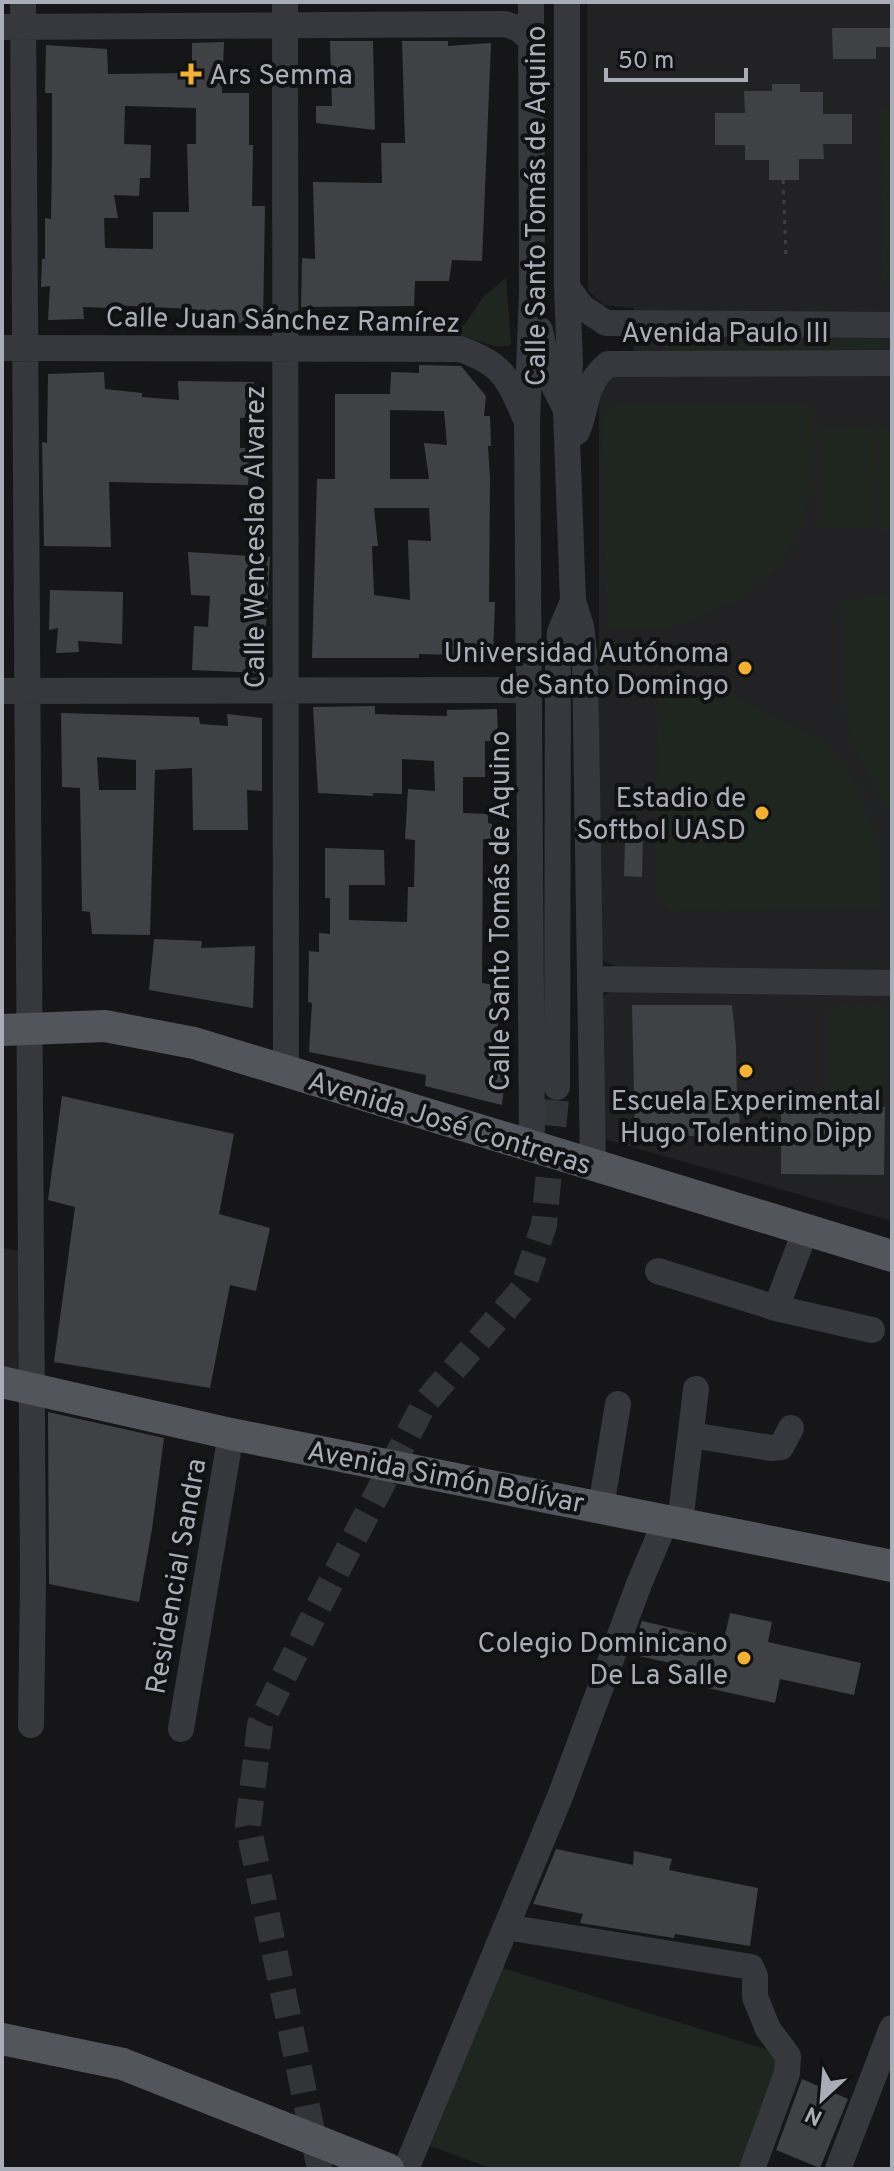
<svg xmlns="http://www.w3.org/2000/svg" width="894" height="2171" viewBox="0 0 894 2171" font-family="Overpass,sans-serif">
<rect width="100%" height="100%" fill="#161618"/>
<path fill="#222225" d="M587,2h305v1219l-292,-83 -1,-138 13,-10 3,-24 -10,-4 -5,-6 -1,-10v-556l12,-19 23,-7 -1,-56 -30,-3 -15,-15z
M2,1248l19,3 -2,126 -17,-4z"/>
<path fill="#1e261f" d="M880,108h12v176h-10z
M506,278l5,67 -13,2 -49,-15 16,-8 18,-27z
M883,337v14l-219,1v-14z
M616,403l197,2 1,70 -13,56 -23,37 -40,33 -67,27 -64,1 -6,-211z
M819,426l57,1 -1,103 -56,-1z
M880,426h12v104h-13z
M892,594v227l-40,-74 -8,-48 -2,-99z
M659,685l69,9 94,44 33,41 26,68v63l-211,1 -16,-15z
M828,1005l60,1v91l-60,-1z
M496,1966l289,89 -45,114h-246l-67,-24z"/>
<path fill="#404145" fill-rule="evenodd" d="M832,28h60v19h-16v12h-43z
M330,41h43l2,89 -59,-7v-17h16z
M402,41h46v5l43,-3 -9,218 -30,-1 -3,21h-34l-1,25 -113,1 1,-49 13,1 -2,-77 69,1 -1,-40h24z
M224,42l-2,51h27v52h4l-1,61h13l-2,117h-46l-1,-4h-23l-1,-10 -82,-4v3l-27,-1 1,12 -36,1 2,-34 -9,1 1,-28h3v-41l6,1 1,-63v-63h-7l1,-48 61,4 1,25 84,-1v-30zM125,106l71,2v36h-9l2,68h-36v37l-48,-1 -1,-30h14l-4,-23 25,1 1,-18h10l1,-33 -27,-1z
M772,84h28v8h23v22h29v30h-29l1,15h-25v21h-30v-20h-24v-15h-30v-32h30l-1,-22h28z
M419,365l42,1 25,30 -2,20h6l1,30h-3l2,33 -1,123h6l-2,54 -74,-2v4h-107l5,-179h18v-85h55l1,-22 28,1zM390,410l54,1 3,34 -23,-2 5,36h-39zM374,508h55l2,33 -23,-1 2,60 -36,-5 -2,-49h6z
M104,372l1,17 37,4v4l37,3 -1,-19 76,1 -3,35 -11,1v30h10l-2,37 -139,-3 2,65 -67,-1 -2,-104 5,1 1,-69z
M188,552l82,5 -7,116 -71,-3 2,-44 14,1 2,-31 -19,-1z
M50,590l73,2 -1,52 -44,-3 1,11 -23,1 2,-25 -9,2z
M375,706v8l30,1 42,1v-6l50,-1 1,32h-13v36h-22v36l25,1v9l4,1v16l-9,-1 -1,144 12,2 -1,37h5l-3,38 12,2 -5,43 -77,-19 1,-11 -117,-23 3,-49 -4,-1 1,-51 10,1v-19l11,1v-36h-5v-50l59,2 1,35h-36v35l58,2 1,-35h6l1,-47 -10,-1 3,-50 27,2 -1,-30 -32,-2v35l-29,-1v3l-55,-3 -5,-86z
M61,713l138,4 1,7 28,2 -1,-12 35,4v73l-15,-1 1,40h-55l-1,-62 -37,2 -5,165 -58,-1 -2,-22 -8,-1 -2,-123 -18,-1zM97,757l39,3v30h-37z
M625,838l18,1 -1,38 -18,-1z
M154,939l48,2 -1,7 54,-2 -2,62 -104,-18z
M632,1005h100l4,40 1,54h3l-1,36 -104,2z
M62,1096l172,38 -15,80 51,14 -14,63 -26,-6 -20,103 -156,-26 21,-155 -27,-7z
M781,1106l104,1 -1,68 -103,-1z
M48,1412l116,26 -12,91 -13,73 -90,-18z
M730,1613l42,9 -4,20 93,21 -7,32 -74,-16 -5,24 -81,-18 3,-16 -67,-15 12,-33 82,19z
M556,1849l77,16 1,-14 38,8 -3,11 89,18 -8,58 -75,-12 -1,4 -94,-15 3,-9 -50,-10z
M802,2079l46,20 -28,69 -44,-18z"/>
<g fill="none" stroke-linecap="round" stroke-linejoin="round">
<path stroke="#333438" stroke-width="26" stroke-dasharray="26 13" stroke-linecap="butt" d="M320,2169l-72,-344 12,-100 53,-108 111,-213 98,-114 22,-65 13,-138"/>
<path stroke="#3d3f44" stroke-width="3" stroke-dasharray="4 6" stroke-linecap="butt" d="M783,180l3,76"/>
<path stroke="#37383d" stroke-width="26" d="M23,2l10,1579 -2,144
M285,2l1,1071
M531,2l1,289 -5,131 5,724
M567,2v285l3,77 -4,47 7,190 8,25 4,35 8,505
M2,27l503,-3 14,5 13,11
M567,287l15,20 24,16 286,2
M540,330l10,48 16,32
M2,348l458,1c40,14 48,27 64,66
M577,432c12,-28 5,-46 31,-68l284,-1
M2,691l528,-1
M592,979l300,4
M557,1087l1,-423 2,-32 13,-31
M658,1271l118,37 30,-79
M776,1308l96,22
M691,1435l80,13 10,-1 10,-19
M601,1507l17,-103
M680,1523l16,-134
M181,1729l50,-295
M506,1927l245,40 4,9v21l13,32 20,27 -1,17 -35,96
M406,2169l155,-375 78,-210 27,-64
M838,2169l54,-141"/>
<path stroke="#53555c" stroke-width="32" d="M2,1030l103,-4 89,17 698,213
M2,1382l229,52 661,132
M2,2039l121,25 265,105"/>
</g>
<g fill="#f2b134" stroke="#111113" stroke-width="3">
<path d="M187 62h8v8h8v8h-8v8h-8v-8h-8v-8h8z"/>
<circle cx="745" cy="668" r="8"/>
<circle cx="762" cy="813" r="8"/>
<circle cx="746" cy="1071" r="8"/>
<circle cx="744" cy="1658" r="8"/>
</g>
<g text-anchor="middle" stroke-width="8" stroke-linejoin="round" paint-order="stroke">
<g font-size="28" fill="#a8adb8" stroke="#111113" text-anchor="end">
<text x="209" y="84" text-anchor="start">Ars Semma</text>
<text x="729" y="662">Universidad Autónoma<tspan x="729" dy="32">de Santo Domingo</tspan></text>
<text x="746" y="807">Estadio de<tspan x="746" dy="32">Softbol UASD</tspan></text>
<text x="746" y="1110" text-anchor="middle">Escuela Experimental<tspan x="746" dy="32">Hugo Tolentino Dipp</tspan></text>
<text x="728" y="1652">Colegio Dominicano<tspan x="728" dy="32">De La Salle</tspan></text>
</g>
<g font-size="28" fill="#a8adb8" stroke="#111113">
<text transform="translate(535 206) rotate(-90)" y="10">Calle Santo Tomás de Aquino</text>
<text transform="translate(283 319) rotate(1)" y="10">Calle Juan Sánchez Ramírez</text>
<text x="725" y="342">Avenida Paulo III</text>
<text transform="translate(254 537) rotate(-90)" y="10">Calle Wenceslao Alvarez</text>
<text transform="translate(499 911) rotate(-90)" y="10">Calle Santo Tomás de Aquino</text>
<text transform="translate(450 1122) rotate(17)" y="10">Avenida José Contreras</text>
<text transform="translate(446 1476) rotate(11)" y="10">Avenida Simón Bolívar</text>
<text transform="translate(175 1576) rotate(-80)" y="10">Residencial Sandra</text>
</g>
</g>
<rect width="894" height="2171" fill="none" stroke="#a8adb8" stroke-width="8"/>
<g transform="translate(822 2099) rotate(206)" stroke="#111113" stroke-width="6" paint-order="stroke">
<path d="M0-6L14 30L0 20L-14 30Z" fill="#a8adb8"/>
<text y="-12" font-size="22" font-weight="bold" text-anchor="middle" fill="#a8adb8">N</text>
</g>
<path d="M606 68v12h140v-12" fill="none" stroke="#a8adb8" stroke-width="4"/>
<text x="618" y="68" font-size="24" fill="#a8adb8" stroke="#111113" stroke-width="6" paint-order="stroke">50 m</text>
</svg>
